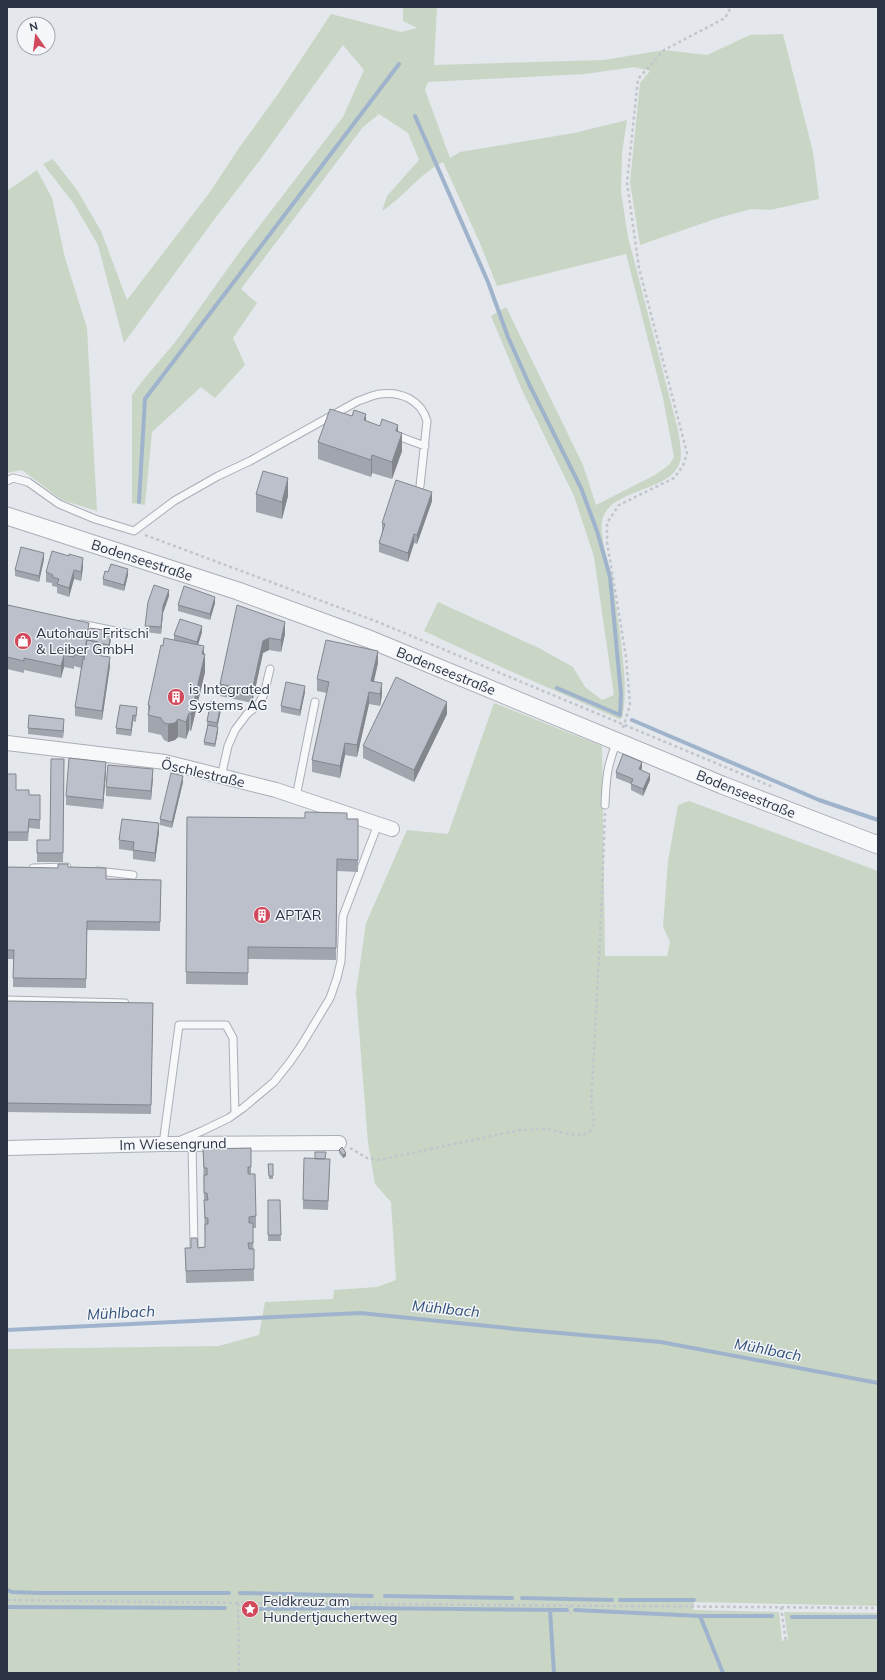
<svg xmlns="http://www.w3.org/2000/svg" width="885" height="1680" viewBox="0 0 885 1680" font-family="Mulish,sans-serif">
<rect width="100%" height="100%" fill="#e4e7ec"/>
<path fill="#c9d6c5" d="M403,7h34l-3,58 170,-5 60,-10 43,5 43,-20 33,-1 30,118 6,47 -49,11 -19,-1 -33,9 -78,27 -10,-63 10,-99 10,-12 -16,-4 -49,7 -157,8 -3,8 25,68 10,-6 114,-19 53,-13 -5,33 -1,39 7,45 50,193c1,8 3,16 3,24 0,38 -66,32 -78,63 -5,15 5,42 8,57 4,20 6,40 9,60 3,27 8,57 2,84l-3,1 -118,-52 -77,-36 14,-29 101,46 34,19 12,20 17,13 12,-5 -20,-138 -20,-61 -53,-108 -30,-72 15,-9 77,158 13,40 59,-30 14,-10 5,-8 -11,-59 -37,-144 -129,32 -18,-45 -36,-79c-24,12 -39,35 -61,49l5,-15 32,-36 -11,-27 -29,-19 -16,13 -122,162 16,14 -24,35 12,27 -30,33 -14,-11 -49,45 -7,73 -13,-2v-108l12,-16 32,-38 65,-91 102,-133 21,-47 -21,-25 -83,115 -44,57 -92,126 -26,-98 -24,-41 -31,-40 10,-5 24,31 24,41 26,69 83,-108 29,-44 39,-54 53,-80 70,18 16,-4 -14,-7z
M37,170l15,28 13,60 22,70 10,183 -35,-11 -40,-30 -15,3v-282z
M494,703l108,43 3,210h62l3,-14 -7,-15 5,-66 10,-56 11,-4 189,70v735l-184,-4 -1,8 86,2 3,29 6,-2 -4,-27 94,1v60h-871v-324l212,-3 40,-11 6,-33 68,-3 1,-9 43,-3 19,-7 -5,-78 -16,-18 -7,-41 -12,-151 10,-69 41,-93 41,4z"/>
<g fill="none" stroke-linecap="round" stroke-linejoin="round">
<path stroke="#9fb4cc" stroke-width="4" d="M415,116l73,166 20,55 21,47 52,104 16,43 13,46 11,117 -1,21 -63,-27
M139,502l6,-103 254,-335
M632,720l187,80 59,20
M7,1330l353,-17 166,17 135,12 217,41
M7,1590l5,2 27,1h190
M240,1593l132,3
M385,1596l127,2
M522,1598l90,2
M620,1600h74
M7,1607l218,1
M254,1609l103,-1 210,2
M550,1610l4,63
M575,1610l125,6h72
M700,1616l23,57
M792,1617h86"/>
<defs>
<path id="service" d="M395,435l30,11
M7,481l6,-3 15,4 31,22 36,15 39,12 40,-30 44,-25 32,-15 108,-60c7,-2 14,-6 22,-7 21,-3 41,6 47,27l-7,65
M81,624l54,11
M221,777l7,-31 7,-16 12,-16 11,-9 6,-11 6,-25
M296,797l19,-95
M605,805c1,-27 2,-39 12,-64
M33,868l34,-1
M97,871l36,4
M7,1000l118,3
M181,1140l21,-9 27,-13 14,-10 31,-26 16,-20 11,-16 29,-48 7,-20 4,-17 2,-45 35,-92
M165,1144h-2l16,-119h47l7,13 2,75
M192,1144l2,102"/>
<path id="minor" d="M7,743l158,19 111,28 116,39
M7,1148l156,-4 176,-1"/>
<path id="tertiary" d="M7,516l231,75 131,48 353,146 156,60"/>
</defs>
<use href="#service" stroke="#a9aeb7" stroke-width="9"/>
<use href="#minor" stroke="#a9aeb7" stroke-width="16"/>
<use href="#tertiary" stroke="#a9aeb7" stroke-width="19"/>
<path stroke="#c2c5cb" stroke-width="2.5" stroke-dasharray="3 3" stroke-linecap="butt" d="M145,535l233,87 395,165
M623,728l7,-23 -4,-48 -19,-115v-19l12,-18 55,-27 9,-12 4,-13 -48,-185 -12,-85 11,-104 26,-29 61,-32 6,-11
M350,1148l17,10 12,2 141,-30c9,0 17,-1 26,-1 11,2 38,11 45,1 5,-6 2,-17 0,-24l9,-167 5,-126
M7,1600l231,3 640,5
M238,1603l1,70
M570,1605v9
M781,1607l5,36"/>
<use href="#service" stroke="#f7f8fa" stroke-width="7"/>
<use href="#minor" stroke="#f7f8fa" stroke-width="14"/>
<use href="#tertiary" stroke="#f7f8fa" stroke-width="17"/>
</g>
<path fill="#a1a5ae" d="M366,421l32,11 4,19 -10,28 -20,-6 -1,4 -53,-18v-17z
M256,494l32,2 -6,23 -26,-7z
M432,501l-15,43 -3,-1 -6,19 -29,-10v-9l3,-11v-9z
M44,559l-5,23 -24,-6v-6z
M83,567l-2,14 -7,-2 -5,18 -12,-4v-6l-5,-1v-3l-6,-1v-10z
M128,575l-4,16 -21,-6v-6z
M169,596l-6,17 -2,21 -16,-2v-6z
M215,603l-5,17 -32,-9v-6z
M237,605l48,29 -4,18 -12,-2 -6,3 -11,50 -32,-7v-12z
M7,609l82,20 22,9 -2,13 -11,-1v5l12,11 -8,54 -27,-4v-9l6,-39 -7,-2v3l-10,-2 -3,11 -37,-8v3l-17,-4z
M202,632l-4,13 6,9 1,18 -14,59 -2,-1 -3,9 -8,-2 -3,3 -7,2 -4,-2 -3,-5 -13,-3v-27l15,-59 11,-6v-5z
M378,663l-4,18 8,14 -2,11 -11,-2 -12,53 -12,-2 -5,23 -28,-6v-12l15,-67 -10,-2v-12z
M305,692l-5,24 -19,-4v-6z
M137,707l-1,15 -3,-1 -2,15 -15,-2v-6z
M221,710l-4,17 1,4 -3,16 -11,-2v-3l3,-15v-6z
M447,714l-33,68 -51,-24v-12z
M64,725l-1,13 -35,-4v-6z
M64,759l-1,103h-26v-22h13z
M642,768l-1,2 9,10 -7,16 -12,-6v-6l-15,-6v-6z
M106,771l-3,38 -37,-4v-9z
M7,774l9,16 13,5h11v34l-11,-1 -1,13h-21z
M153,778l-2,22 -45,-4v-9z
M183,782l-11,46 -12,-3v-6z
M187,817l171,2v53l-21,-1 -1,89 -88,-1v26l-62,-1z
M159,832l-4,30 -22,-3v-8l-14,-2v-9z
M7,867l51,1 10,-1 38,12 55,1 -1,51 -73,-1 -1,58 -73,-1v-28h-6z
M7,1001l146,2 -2,111 -144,-2z
M251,1148v26l5,42v12h-3l1,53 -68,2 -1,-35 20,-1 -2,-98z
M339,1150l7,6 -3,2 -4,-5z
M325,1159l5,9 -2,42 -25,-1v-9z
M268,1164h5v15h-4z
M268,1200h12l1,41h-13z"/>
<path fill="#83868d" d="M366,414v17l-2,-11z
M398,425v17l-2,-11z
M402,433v18l-10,28v-17z
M372,455v18l-1,4v-17z
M288,478v18l-6,23v-17z
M432,492v9l-15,43v-9z
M414,534v9l-6,19v-9z
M44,553v6l-5,23v-6z
M83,558v9l-2,14v-9z
M128,569v6l-4,16v-6z
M74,570v9l-5,18v-9z
M169,590v6l-6,17 -2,21v-7l2,-21z
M215,597v6l-5,17v-6z
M285,622v12l-4,18v-12z
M202,626v6l-5,16v-6z
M111,631v7l-2,13v-6z
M269,638v12l-6,3 -11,50v-12l11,-50z
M98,642v9l-2,13v-9z
M204,646v12l1,-4v18l-14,59v-17z
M378,651v12l-7,30v-12z
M64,655v12l-3,11v-12z
M110,657v9l-8,54v-9z
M382,683v12l-2,11v-12z
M305,686v6l-5,24v-6z
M369,692v12l-12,53v-12z
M447,702v12l-33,68v-12z
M221,704v6l-4,19v-6z
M189,713v17l-3,9v-17z
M133,715v6l-2,15v-6z
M64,719v6l-1,13v-7z
M178,719v18l-3,3 -7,2v-18z
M218,727v4l-3,16v-3z
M345,743v12l-5,23v-12z
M106,762v9l-3,38v-9z
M642,762v6l-3,8v-7z
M153,769v9l-2,22v-9z
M650,774v6l-7,16v-7z
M183,776v6l-11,46v-6z
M159,823v9l-4,30v-9z
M346,1153v3l-3,2v-3z"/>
<path fill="#bbc0ca" stroke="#83868d" d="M330,409l22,7 2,-6 12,4 -2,6 16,6 2,-7 16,6 -2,6 6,2 -10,29 -20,-7 -1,5 -53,-18z
M263,471l25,7 -6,24 -26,-8z
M396,480l36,12 -15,43 -3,-1 -6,19 -29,-10 6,-19 -3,-1z
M21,547l23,6 -5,23 -24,-6z
M52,551l17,5v-2l14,4 -2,14 -7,-2 -5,18 -12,-4 2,-5 -7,-2 1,-2 -7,-3z
M111,564l17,5 -4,16 -21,-6 2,-8 3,1z
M154,585l15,5 -6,16 -2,21 -16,-1 3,-24z
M184,586l31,11 -5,17 -32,-9z
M8,605l81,18 -5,34 -10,-3v3l-10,-2 -3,11 -37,-8v3l-17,-4v-48z
M237,605l48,17 -4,18 -12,-2 -6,3 -11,50 -32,-7z
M180,619l22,7 -5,16 -23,-7z
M90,628l21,3 -2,14 -11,-2v-1l-10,-2z
M164,638l40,8 -2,8h3l-14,60 -2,-1 -3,9 -8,-3 -3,4 -7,1 -4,-1 -3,-5 -13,-3 2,-9 -2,-1 13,-60 2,1z
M87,640l11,2 -2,13 14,2 -8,54 -27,-4 8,-48 1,1z
M326,640l52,11 -7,30 11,2 -2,11 -11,-2 -12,53 -12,-2 -5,23 -28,-6 17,-78 -12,-3z
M396,677l51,25 -33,68 -51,-24z
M286,682l19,4 -5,24 -19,-4z
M211,701l10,3 -4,19 -10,-2z
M120,705l17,2 -1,9 -3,-1 -2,15 -15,-2z
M29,715l35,4 -1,12 -35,-3z
M208,725l10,2 -3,17 -11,-2z
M623,754l19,8 -3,7 11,5 -7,15 -12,-5 2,-5 -17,-7z
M69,758l37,4 -3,38 -37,-4z
M51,759h13l-1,94h-26v-13h13z
M108,765l45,4 -2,22 -45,-4z
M171,773l12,3 -11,46 -12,-3z
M7,774h9v16h13v5h11v25l-11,-1 -1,13h-21z
M305,812l42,1v6h11v41l-21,-1 -1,89 -88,-1v26l-62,-1 1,-155 118,1z
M122,819l37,4 -4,30 -22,-3 1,-8 -15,-2z
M58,864h10v3l38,1v11l55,1 -1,42 -73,-1 -1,58 -73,-1 1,-28h-7v-83l51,1z
M7,1001l146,2 -2,102 -144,-2z
M342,1147l4,6 -3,2 -4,-5z
M251,1148v19h-3v7h7l1,42 -7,1v6h4v20h-5l1,6h5v20l-68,2 -1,-23h6v-10h6l1,10 7,-1v-23h3v-6h-3l-1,-18h4l-1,-7h-3v-18h3v-7h-3l-1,-19z
M315,1152h11l-1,7h-10z
M304,1158l26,1 -2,42 -25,-1z
M268,1164h5v12h-4z
M268,1200h12l1,35h-13z"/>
<defs>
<symbol id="shop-disc" viewBox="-11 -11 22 22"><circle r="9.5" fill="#d1495b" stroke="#f4f6f9"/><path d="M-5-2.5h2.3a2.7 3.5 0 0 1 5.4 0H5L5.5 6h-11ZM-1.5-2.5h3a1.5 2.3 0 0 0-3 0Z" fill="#fff"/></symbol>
<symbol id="building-disc" viewBox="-11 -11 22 22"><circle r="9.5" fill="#d1495b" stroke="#f4f6f9"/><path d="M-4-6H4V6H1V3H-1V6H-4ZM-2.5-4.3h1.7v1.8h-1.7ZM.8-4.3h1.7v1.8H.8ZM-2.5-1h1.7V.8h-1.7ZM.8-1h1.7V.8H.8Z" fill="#fff"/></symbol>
<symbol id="sight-disc" viewBox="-11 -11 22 22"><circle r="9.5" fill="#d1495b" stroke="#f4f6f9"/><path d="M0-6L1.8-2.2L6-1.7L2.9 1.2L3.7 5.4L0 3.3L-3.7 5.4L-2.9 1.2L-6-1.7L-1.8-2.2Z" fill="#fff"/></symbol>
</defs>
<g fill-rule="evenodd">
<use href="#shop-disc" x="13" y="631" width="20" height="20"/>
<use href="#building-disc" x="166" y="687" width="20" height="20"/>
<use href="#building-disc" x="252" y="905" width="20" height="20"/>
<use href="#sight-disc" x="240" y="1599" width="20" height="20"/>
</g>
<g text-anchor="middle" stroke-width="3" stroke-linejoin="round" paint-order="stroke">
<g font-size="14" fill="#2b3445" stroke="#f4f6f9">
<text transform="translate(142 560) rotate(18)" y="5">Bodenseestraße</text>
<text transform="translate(446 671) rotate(22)" y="5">Bodenseestraße</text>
<text transform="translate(203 773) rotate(13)" y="5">Öschlestraße</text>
<text transform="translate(746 794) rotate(22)" y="5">Bodenseestraße</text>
<text transform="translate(173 1144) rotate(-1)" y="5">Im Wiesengrund</text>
</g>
<g font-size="14" fill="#2b3445" stroke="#f4f6f9" text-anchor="start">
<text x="36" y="638">Autohaus Fritschi<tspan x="36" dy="16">&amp; Leiber GmbH</tspan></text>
<text x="189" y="694">is Integrated<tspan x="189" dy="16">Systems AG</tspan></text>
<text x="275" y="920">APTAR</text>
<text x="263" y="1606">Feldkreuz am<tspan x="263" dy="16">Hundertjauchertweg</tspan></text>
</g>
<g font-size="15" font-style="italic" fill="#34527a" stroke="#f4f6f9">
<text transform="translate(446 1309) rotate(6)" y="5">Mühlbach</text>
<text transform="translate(121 1313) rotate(-3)" y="5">Mühlbach</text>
<text transform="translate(768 1350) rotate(11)" y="5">Mühlbach</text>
</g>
</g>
<rect width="885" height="1680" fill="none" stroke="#2b3445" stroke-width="16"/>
<g transform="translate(36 36) rotate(346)"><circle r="19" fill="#f4f6f9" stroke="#a4a8b1"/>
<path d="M0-3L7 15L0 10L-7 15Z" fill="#d1495b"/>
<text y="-6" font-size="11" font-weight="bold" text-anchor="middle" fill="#2b3445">N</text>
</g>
</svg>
